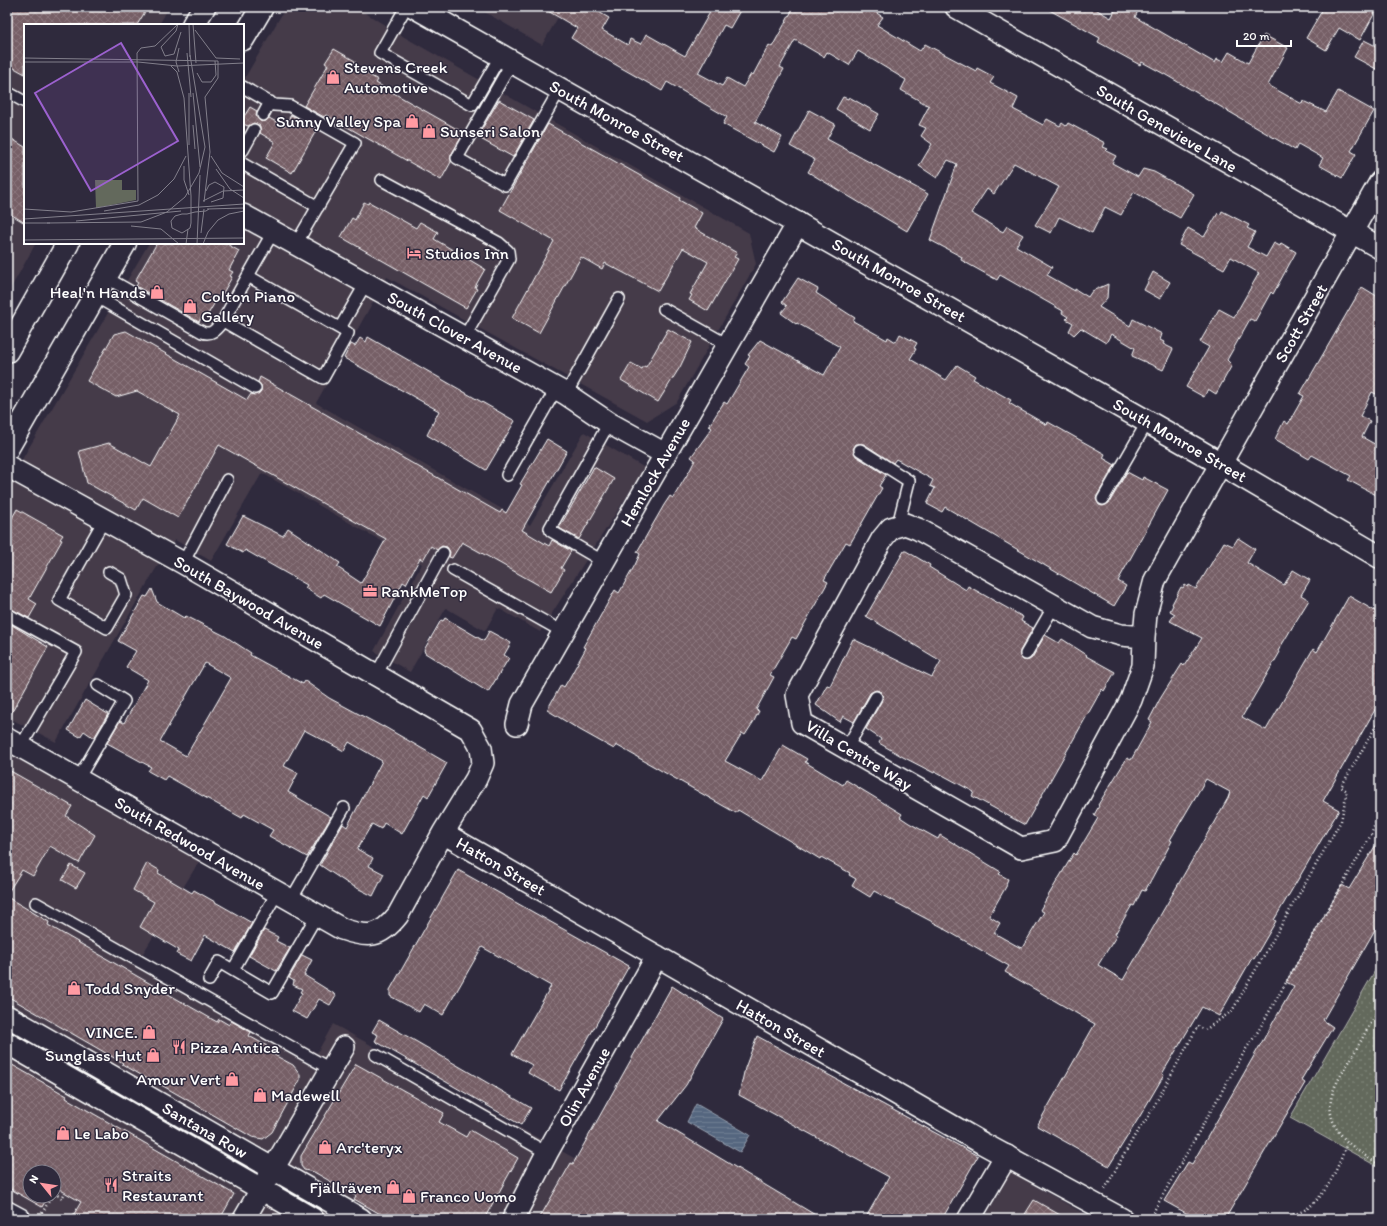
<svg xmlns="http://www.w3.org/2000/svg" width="1387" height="1226" viewBox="0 0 1387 1226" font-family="Itim,sans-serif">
<defs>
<pattern id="park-dots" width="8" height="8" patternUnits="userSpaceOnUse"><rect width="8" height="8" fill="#63695c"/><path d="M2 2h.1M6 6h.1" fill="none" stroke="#7a8074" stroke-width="1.8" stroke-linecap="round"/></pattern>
<pattern id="water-rules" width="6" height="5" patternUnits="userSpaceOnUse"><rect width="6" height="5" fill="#54667f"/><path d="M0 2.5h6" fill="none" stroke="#6e7d92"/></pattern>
<pattern id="building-cross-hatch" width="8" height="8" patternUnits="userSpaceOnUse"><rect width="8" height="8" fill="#765e66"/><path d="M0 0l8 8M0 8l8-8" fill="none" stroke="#8b767d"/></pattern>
</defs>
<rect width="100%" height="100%" fill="#2f2a3d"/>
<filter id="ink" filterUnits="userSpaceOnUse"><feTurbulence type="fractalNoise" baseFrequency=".025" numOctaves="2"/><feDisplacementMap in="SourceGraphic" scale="8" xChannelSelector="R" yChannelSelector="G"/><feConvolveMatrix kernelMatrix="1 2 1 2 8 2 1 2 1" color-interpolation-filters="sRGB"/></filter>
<g filter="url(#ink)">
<path fill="#443a49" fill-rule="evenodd" d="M7,7h162l-10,18h-134v218h11l-29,52z
M286,7h70l43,27 350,199 7,31 -79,138 -30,19 -260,-144 -71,126 214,122 54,-93 61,36 -105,164 -42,-24 -13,23 -39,-23 -36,64 -36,-21 48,-87 -160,-91 -51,88 -36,-21 -20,30 -99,172 -49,-25v-232l142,-242h94v-162z
M476,7h88l-22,38z
M7,743l196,112 -61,100 175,98 16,-29 351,195h-677zM30,1172h24v24h-24z
M1011,1172l82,47h-109z"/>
<path fill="url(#park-dots)" stroke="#b1b4ae" d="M1380,962v206l-90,-50z"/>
<path fill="url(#water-rules)" stroke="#98a3b2" d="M696,1104l54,31 -10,17 -53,-30z"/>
<path fill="url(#building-cross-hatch)" stroke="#fff" fill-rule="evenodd" d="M7,7h141l-11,18h-112v49l-18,-10z
M541,7h49l19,11 -7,12 26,15 2,-6 11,5 5,-10 39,22 28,-49h29l-12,21 -6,-3 -26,48 24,13 5,-8 16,9 8,-13 2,1 16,-30 3,2 22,-40h73l16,10 -6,8 43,26 5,-7 51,27 1,-3 17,9 -4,6 28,15 -5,11 30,16 4,-6 13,7 2,-3 4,3 2,-3 37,20 -2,4 5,2 -2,2 10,5 -4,7 26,14 5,-8 11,3 40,22 -14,24 -46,-26 -13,23 -16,-8 -13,26 -33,-16 -8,16 -16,-8 24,-38 -45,-24 -20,31 -7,-5 -16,24 32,19 4,-6 16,9 -7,11 36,21 -5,8 28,16v-2l13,8 4,-6 16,-7 -1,14 -8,9 31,19 3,-7 29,15 -2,6 4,2 -1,2 10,5 -10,21 -31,-14 3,-8 -24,-14 -5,9 -25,-15 -7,7 -5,-4 4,-8 -7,-4 2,-2 -6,-4 1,-2 -63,-36 -3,5 -36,-20 1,-3 -32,-17 27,-76 -9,-4 -11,18 -18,-12 13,-22 -11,-8 5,-8 -7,-3 10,-19 -28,-16 5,-10 -48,-29 -9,14 -22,-13 -3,5 -29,-17 -15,27 4,2 -29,53 27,15 -8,15 -51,-28 4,-7 -60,-35 -5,9 -74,-42 -17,-11 6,-10z
M1044,7h48l19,11 6,-11h23l-5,10 80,46 2,-4 6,3 6,-10 19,11 16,-28 24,13 -20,37 34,19 1,-3 23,11 12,-21 36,20 -23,40 5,3 -14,24 -23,-13 4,-7 -25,-14 -3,6 -129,-75 -24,-13 -2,3 -42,-23 2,-4z
M1324,7h54l-18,33 -21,-12 -13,22 -20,-12z
M1364,40l16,8v23l-26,-14z
M334,49l21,12 -2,5 25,14 -2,3 88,50 -13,22v7l-10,18 -115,-65 -2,2 -20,-11 24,-41 -3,-2z
M843,97l5,2 1,-2 30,17 -9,15 -34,-20z
M499,100l35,20 -21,37 -36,-20z
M250,107l7,4 -1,5 4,5h6l3,-3 15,8 7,-11 26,14 -25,44 -26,-15 9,-16 -15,-9v-7l-6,-3 -6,3 -5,-2v-6z
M809,110l26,14 -8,15 101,55 -21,37 -99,-59 7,-12 -25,-14z
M548,124l132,74 -1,2 23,13 -8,15 43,25 -3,4 4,2 -30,52 -19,-11 3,-5 -2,-1 18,-32 -25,-14 -25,43 -53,-28 -3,6 -21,-12 -42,76 -27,-15 42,-77 -54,-31z
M7,136l18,11v76l-18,-11z
M364,202l4,2 1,-2 47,26 4,-6 18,10 -4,7 51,30 -8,14 -2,5 2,1 -11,19 -125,-71 11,-19 3,2z
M1222,211l27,14 -2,3 8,4 -8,15 19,10 8,-14 6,3 1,-3 15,9 -23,42 -2,-2 -16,29 -5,-2 -23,41 5,5 -16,29 -8,-5 -4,8 -18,-10 23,-40 -9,-5 19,-33 15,8 25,-44 -28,-16 -7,12 -45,-24 9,-17 16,9 14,-24 2,2z
M157,243h68l14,8 -10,19 4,2 -3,4 2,1 -13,23 -2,-1 -10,17 -4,-2 -4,8 -63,-36 2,-3 -3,-2z
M1153,272l17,10 -10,17 -16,-9z
M798,278l20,11 -2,4 39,25 -2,3 34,19 1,-3 8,5 4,-8 17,9 -3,5 2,1 -6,10 36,21 11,-15 18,11 -2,3 38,21 -2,3 10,6 28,16 1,-3 57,32 -2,4 12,7 -18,31 -1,3 3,6 4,1 6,-3 18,-31 15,8 1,-3 25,13 -50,91 8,5 -12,20 -169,-99 -3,5 -15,-8 8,-16 -5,-2 3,-6 -37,-21 -3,4 -29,-19h-8l-3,5 3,7 30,19 -7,11 3,2 -32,56 -4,-2 -17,29 -5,9 4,2 -32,57 -4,-2 -22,38 4,2 -17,31 -1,2 3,1 -5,10 -9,14 -3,-2 -17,28 37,20 21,-36 24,14 -2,3 38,23 3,-5 56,34 -2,3 9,6 29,16 2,-4 61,37 -2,2 9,5 -2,5 1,1 -18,31 11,7 -6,10 25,14 3,1 22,-36 -4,-2 8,-14 26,-43 2,2 22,-37 -4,-3 5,-9 -1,-1 29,-47 4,2 10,-18 11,-20 -3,-2 11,-21 22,-35 2,2 18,-28 -32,-17 5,-7 -5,-3 3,-6 -1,-1 9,-17 2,1 2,-3 3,2 1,-2 7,4 28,-47 9,4 5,-8 17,11 -8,14 37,22 9,-15 17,10 -9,15 8,5 -16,26 -15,25 2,1 -38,65 24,13 47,-81 4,3 32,-56 31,18v87l-57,100 16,9 -65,110 2,1 -22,38 -2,-1 -33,58 -17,-9 -40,67 2,1 -24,41 -31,50 -72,-40 58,-102 -90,-52 4,-6 -65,-37v-1l-70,-37 -4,6 -18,-11 4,-7 -7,-4 1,-2 -29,-16 -1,2 -82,-49 -2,3 -120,-68 -2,4 -34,-19 -33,-20 14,-25 3,2 6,-10 16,-29 -3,-1 32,-57 4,3 16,-28 5,-11 -3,-2 27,-47 6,-9 3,2 17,-28 5,-10 -4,-3 21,-29 -3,-2 15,-24 3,2 22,-37 -4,-3 5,-8 -2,-1 12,-15 64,35 16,-28 -43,-24 -1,1 -15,-11 6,-7 -5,-4zM1206,779l24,13 -2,6 -105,182 -25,-15 19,-30 -2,-1 17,-29 2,1 8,-16 3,1 27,-50 -2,-1z
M1362,287l18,11v98l-8,-4 -12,24 10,5 -8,16 18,10v50l-32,-17 3,-4 -39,-21 -3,4 -34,-20 9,-18 4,3 16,-28 -4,-2z
M668,329l24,13 -12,25 -22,35 -37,-22 10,-17 11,6 2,-3 2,1z
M126,331l121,69 4,-6 4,1 6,-4v-6l-3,-3 2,-5 240,136 2,-3 4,3 16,-28 -2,-1 27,-45 20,12 -45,79 27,16 3,-6 19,11 -10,17 3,2 -13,22 -89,-50 -10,16 -3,-1 1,-5 -3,-5 -5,-1 -5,4 -6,-4 -8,14 -3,-2 -14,26 -3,-2 -23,44 -56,-32 -3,4 -16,-10 2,-3 -62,-35 -2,3 -16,-9 16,-28 40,20 5,-8 52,35 -3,4 24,16 25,-44 -167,-94 -41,73 -35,-20 -7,12 -49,-27 -8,-32 30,-8 42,24 29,-52 -43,-24 -21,6 -29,-16 27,-47z
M368,337l147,84 -29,49 -59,-35 12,-24 -95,-53 7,-14 4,2 5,-8 6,4z
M594,467l20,12 -35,60 -20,-11z
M17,509l46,26 -3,4 2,1 -33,59 8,5 -8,14 -22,-11v-80z
M904,551h2l24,14 -1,2 37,23 2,-4 55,31 -2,4 12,7 -13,23v6l3,3h6l3,-2 13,-23 14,8 3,-4 25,16 -1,1 29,16 -11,19 -2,-2 -77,136 -53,-29 2,-4 -39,-21 -1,2 -31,-16 -24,-14 2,-4 -15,-10 16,-29 1,-3 -3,-6 -4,-1 -6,3 -16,29 -11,-6 -3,6 -24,-17 11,-20 3,1 23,-47 79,38 9,-16 -75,-45z
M152,589l5,13 27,16 2,-2 39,20 26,17 -1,2 53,29 2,-3 24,17 54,29v-1l64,37 -19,34 -4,-3 -22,40 -18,-11 -3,6 -9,-5 -15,25 16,9 -4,8 15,8 -11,22 -26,-13 -27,-18 23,-41 4,3 35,-66 -33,-19 -5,9 -40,-21 -20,36 14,7 -10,19 43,25 -24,40 -38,-21 4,-6 -29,-16 -2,4 -75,-42 -3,4 -16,-9 3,-4 -44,-24 13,-22 4,2 24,-43 -22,-13 10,-16 -18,-10 26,-45 3,1zM205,663l26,15 -45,78 -26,-15z
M445,618l39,23 5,-10 22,12 -7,12 5,3 -21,34 -63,-39 -1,-3 17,-30 2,1z
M7,622l41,25 -41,74z
M85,700l23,14 -14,24 -10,-7 -4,6 -12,-7z
M7,769l65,37 -6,10 29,19 -16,28 -29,-17 -17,30 -11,-6 -15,24z
M1380,838v83l-57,99 10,7 -32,53 4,3 -80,136h-28l-33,-18 24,-39 4,2 102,-178 -8,-4 56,-97 7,4z
M147,863l12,7 -1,3 34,20 2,-3 58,33 -17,29 -30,-17 -14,26 -14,-7 2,-4 -39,-23 14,-25 -21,-12z
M71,865l14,8 -9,15 -14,-8z
M458,870l171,96 -70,124 -31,-17 4,-8 -20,-11 39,-68 -69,-39 -39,68 -19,-11 -5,8 -29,-16v-6z
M7,897l42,25 -1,3 169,97 2,-3 10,6 2,-4 20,11 -2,4 18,10 -2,4 28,15 7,9v6l-28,52 -9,7 -11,-2 -103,-59 -1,1 -26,-15 1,-1 -116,-67z
M264,930l14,7 -2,4 14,7 -14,23 -27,-15z
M302,955l10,5 -8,15 32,20 -6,10 -11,-6 -12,20 -15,-8 10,-18 -2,-1 2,-3 -9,-4 1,-4 -5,-3z
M672,986l51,33 -37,66 -28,36 164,98h-283l32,-56 2,1z
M379,1020l152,88 -10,17 -146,-84 3,-6 -6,-3z
M757,1036l221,120 -36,63h-77l24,-42 -150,-82 6,-27z
M7,1062l60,34 -1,2 168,96 -14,25h-149l10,-17 -27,-16v-14h-24v24h18l-6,11 -35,-20z
M356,1064l88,49 -5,9 27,15 4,-7 48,28 -34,61h-95l-35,-20 2,-3 -42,-24 -10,-2 -3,-4v-10z
M1034,1200l33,19h-45z"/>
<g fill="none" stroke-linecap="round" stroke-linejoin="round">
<defs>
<path id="service" d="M406,7l-26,46 92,52 29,-50
M512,62l-55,96 48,27 55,-96
M243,87l31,18 16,1 65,37 -59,101
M7,92l18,10
M263,115l7,-13
M243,150l11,-20
M243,164l75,43
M382,180l117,63 9,8 1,8 -45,79
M248,276l100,57 -25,45 -100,-57c16,-30 33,-59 50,-89
M105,277l97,55c10,4 15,-4 21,-11
M95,296l160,92
M664,309l64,36
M340,328l26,-45
M566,394l53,-95
M860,450l49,31 -11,44
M507,475l49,-86
M1103,499l45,-78
M104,520l-45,80 48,28 19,-33 -5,-16 -12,-7
M604,562l-53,-31 -1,-3 59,-105
M183,563l44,-83
M453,570l110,62
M7,614l69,38 -55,94
M1026,654l28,-48
M376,675l67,-122
M846,749l30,-52
M78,779l46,-78 -26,-16
M291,900l53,-92
M36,903l296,167
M233,970l44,-77
M209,980l10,-18 53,31 45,-78
M376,1055l171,98"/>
<path id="minor" d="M956,7l424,241
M243,215l323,179 43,29 56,31
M7,466l176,97 288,167 10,18 2,15 -7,16 -33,54 -45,82c-18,23 -30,23 -56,14l-335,-190
M905,524l13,5 174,98 29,8 23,2 -1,29 -12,34 -76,141 -34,7 -219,-125 -5,-28 85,-156 9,-11z
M1144,637l2,-23 9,-34 225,-398
M517,724l5,-20 276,-481
M443,833l539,310 140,76
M7,1016l354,203
M7,1043l306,176
M7,1212l13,7
M244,1219l100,-172
M513,1219l34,-66 110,-197"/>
<path id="tertiary" d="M969,1219l37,-63"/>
<path id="secondary" d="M415,7l784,444 181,106"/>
<path id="primary" d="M193,25l11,-18
M243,39l19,-32
M7,351l61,-108
M7,449l118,-206"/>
</defs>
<use href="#service" stroke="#fff" stroke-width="14"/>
<use href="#minor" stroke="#fff" stroke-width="24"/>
<use href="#tertiary" stroke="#fff" stroke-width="25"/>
<use href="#secondary" stroke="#fff" stroke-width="25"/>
<use href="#primary" stroke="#fff" stroke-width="25"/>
<path stroke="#fff" stroke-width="2.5" stroke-dasharray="1 3" stroke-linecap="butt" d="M1380,1010c-11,14 -19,31 -28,47 -7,12 -16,24 -20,38 -9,35 23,55 48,70
M1105,1189l30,-54 13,-18 50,-91 7,4 27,-19 109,-190 6,-30 -6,-4 39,-68
M54,1193l8,5 3,-5
M42,1213l10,-17
M1151,1216l95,-167 11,-16 114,-198 9,-25
M1282,1219c7,-3 14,-5 21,-8 24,-14 35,-44 44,-68"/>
<use href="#service" stroke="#2f2a3d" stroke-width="11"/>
<use href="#minor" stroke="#2f2a3d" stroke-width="21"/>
<use href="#tertiary" stroke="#2f2a3d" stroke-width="22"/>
<use href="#secondary" stroke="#2f2a3d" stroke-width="22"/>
<use href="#primary" stroke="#2f2a3d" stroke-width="22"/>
</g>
</g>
<defs>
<symbol id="shop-bare" viewBox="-9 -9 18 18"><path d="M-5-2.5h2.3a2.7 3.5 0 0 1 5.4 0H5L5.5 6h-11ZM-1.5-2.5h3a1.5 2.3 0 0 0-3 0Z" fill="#ff9aa2" stroke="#2f2a3d" stroke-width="2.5" paint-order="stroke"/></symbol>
<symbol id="hotel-bare" viewBox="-9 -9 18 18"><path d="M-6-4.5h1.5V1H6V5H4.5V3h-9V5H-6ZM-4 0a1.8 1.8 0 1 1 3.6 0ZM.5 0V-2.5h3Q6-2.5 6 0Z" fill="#ff9aa2" stroke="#2f2a3d" stroke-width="2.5" paint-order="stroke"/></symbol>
<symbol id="office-bare" viewBox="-9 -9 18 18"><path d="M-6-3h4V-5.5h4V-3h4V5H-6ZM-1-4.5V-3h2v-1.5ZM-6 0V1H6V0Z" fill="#ff9aa2" stroke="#2f2a3d" stroke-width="2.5" paint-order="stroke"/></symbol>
<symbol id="restaurant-bare" viewBox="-9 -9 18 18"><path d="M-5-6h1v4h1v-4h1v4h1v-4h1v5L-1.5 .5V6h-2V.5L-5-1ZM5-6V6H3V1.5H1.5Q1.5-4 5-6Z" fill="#ff9aa2" stroke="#2f2a3d" stroke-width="2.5" paint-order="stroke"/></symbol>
</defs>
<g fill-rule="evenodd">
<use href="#shop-bare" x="323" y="67" width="20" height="20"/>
<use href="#shop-bare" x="402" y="111" width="20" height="20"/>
<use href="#shop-bare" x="419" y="121" width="20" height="20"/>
<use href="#hotel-bare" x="404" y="243" width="20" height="20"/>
<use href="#shop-bare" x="147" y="282" width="20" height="20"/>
<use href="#shop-bare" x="180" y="296" width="20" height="20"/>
<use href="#office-bare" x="360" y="581" width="20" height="20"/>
<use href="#shop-bare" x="64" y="978" width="20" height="20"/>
<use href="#shop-bare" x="139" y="1022" width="20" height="20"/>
<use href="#restaurant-bare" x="169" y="1037" width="20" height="20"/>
<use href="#shop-bare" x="143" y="1045" width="20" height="20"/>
<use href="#shop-bare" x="222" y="1069" width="20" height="20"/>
<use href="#shop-bare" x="250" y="1085" width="20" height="20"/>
<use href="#shop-bare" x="53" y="1123" width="20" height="20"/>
<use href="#shop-bare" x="315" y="1137" width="20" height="20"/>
<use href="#restaurant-bare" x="101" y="1175" width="20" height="20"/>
<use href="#shop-bare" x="383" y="1177" width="20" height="20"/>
<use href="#shop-bare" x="399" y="1186" width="20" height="20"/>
</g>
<g text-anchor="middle" stroke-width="3" stroke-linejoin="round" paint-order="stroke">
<g font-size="17" fill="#fff" stroke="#2f2a3d" text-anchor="start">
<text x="344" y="73">Stevens Creek<tspan x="344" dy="20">Automotive</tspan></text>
<text x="401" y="127" text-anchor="end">Sunny Valley Spa</text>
<text x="440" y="137">Sunseri Salon</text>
<text x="425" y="259">Studios Inn</text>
<text x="146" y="298" text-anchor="end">Heal'n Hands</text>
<text x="201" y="302">Colton Piano<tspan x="201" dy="20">Gallery</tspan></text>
<text x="381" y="597">RankMeTop</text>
<text x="85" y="994">Todd Snyder</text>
<text x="138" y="1038" text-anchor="end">VINCE.</text>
<text x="190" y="1053">Pizza Antica</text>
<text x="142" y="1061" text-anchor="end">Sunglass Hut</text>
<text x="221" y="1085" text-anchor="end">Amour Vert</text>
<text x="271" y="1101">Madewell</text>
<text x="74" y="1139">Le Labo</text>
<text x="336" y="1153">Arc'teryx</text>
<text x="122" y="1181">Straits<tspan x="122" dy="20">Restaurant</tspan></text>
<text x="382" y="1193" text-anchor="end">Fjällräven</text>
<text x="420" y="1202">Franco Uomo</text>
</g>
<g font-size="17" fill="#fff" stroke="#2f2a3d">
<text transform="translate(617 121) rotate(29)" y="6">South Monroe Street</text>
<text transform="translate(1167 128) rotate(30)" y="6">South Genevieve Lane</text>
<text transform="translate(899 280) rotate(30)" y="6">South Monroe Street</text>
<text transform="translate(1301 323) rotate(-60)" y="6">Scott Street</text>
<text transform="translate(455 332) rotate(29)" y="6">South Clover Avenue</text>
<text transform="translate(1180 440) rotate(30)" y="6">South Monroe Street</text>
<text transform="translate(655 472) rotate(-60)" y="6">Hemlock Avenue</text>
<text transform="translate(249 602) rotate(30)" y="6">South Baywood Avenue</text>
<text transform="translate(859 755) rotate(31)" y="6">Villa Centre Way</text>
<text transform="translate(190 843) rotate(30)" y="6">South Redwood Avenue</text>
<text transform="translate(501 866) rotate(30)" y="6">Hatton Street</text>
<text transform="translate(781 1028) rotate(30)" y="6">Hatton Street</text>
<text transform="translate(584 1087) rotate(-61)" y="6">Olin Avenue</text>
<text transform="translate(205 1130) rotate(30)" y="6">Santana Row</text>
</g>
</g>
<g transform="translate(24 24)">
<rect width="220" height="220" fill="#2f2a3d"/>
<path d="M71,156h27v10h14v10l-40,8z" fill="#63695c"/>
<path fill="none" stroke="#827f8b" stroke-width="1" d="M154,0l-2,7 -15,16 4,9 9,-2 7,-22M165,0l1,33M169,0l3,39M171,6l21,28 24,1M163,29l4,44M0,34l194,3M0,38h114l39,4 67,-3M147,42l6,6 7,26 7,98v27l-1,5 -8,5 -10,-5 -1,-7 4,-5 7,-2h5l8,-2 11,-1 3,-2M155,48l-3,-10 3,-14M173,49l5,9h9l5,-7 -1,-14M169,69l7,74M169,101l2,24M165,121v-52M187,132l11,17 22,14M160,142v14l5,15M192,145l14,20 14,9M182,167l3,-6 6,-3 9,5 -1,11 -12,4M179,177l20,-10 21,-1M180,178l6,-50 -5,-55 13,-19v-17M0,185l47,3 67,-11 -1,-148 4,-5 14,-2 22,-21M183,185l37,-1M80,187l35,-6 19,-10 16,-16 12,-23M0,195l220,-15M52,197l105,-10M0,199h26M23,199l94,-1 26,-10 18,-15 14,-24 6,-26 -15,-92M107,202l30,3 18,15M177,209l3,-24M0,216l220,-2M162,220l2,-15M173,220l3,-69M179,220l5,-12 10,-12 11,-6 15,-3"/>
<path fill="#9c61cf" fill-opacity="0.15" stroke="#9c61cf" stroke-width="2" d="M97,19l57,98 -87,50 -56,-98z"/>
<rect width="220" height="220" fill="none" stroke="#fff" stroke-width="2"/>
</g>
<rect width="1387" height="1226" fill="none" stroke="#2f2a3d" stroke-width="24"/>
<rect x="12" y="12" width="1363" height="1202" fill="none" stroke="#fff" stroke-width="1.5" filter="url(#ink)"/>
<g transform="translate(42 1184) rotate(300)"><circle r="19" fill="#2f2a3d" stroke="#827f8b"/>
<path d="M0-3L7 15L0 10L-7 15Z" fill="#ff9aa2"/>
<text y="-6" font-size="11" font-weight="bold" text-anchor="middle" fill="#ffffff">N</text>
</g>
<path d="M1237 40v6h54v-6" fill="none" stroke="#ffffff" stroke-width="2"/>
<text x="1243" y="40" font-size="12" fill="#ffffff" stroke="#2f2a3d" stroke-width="3" paint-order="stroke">20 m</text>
</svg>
